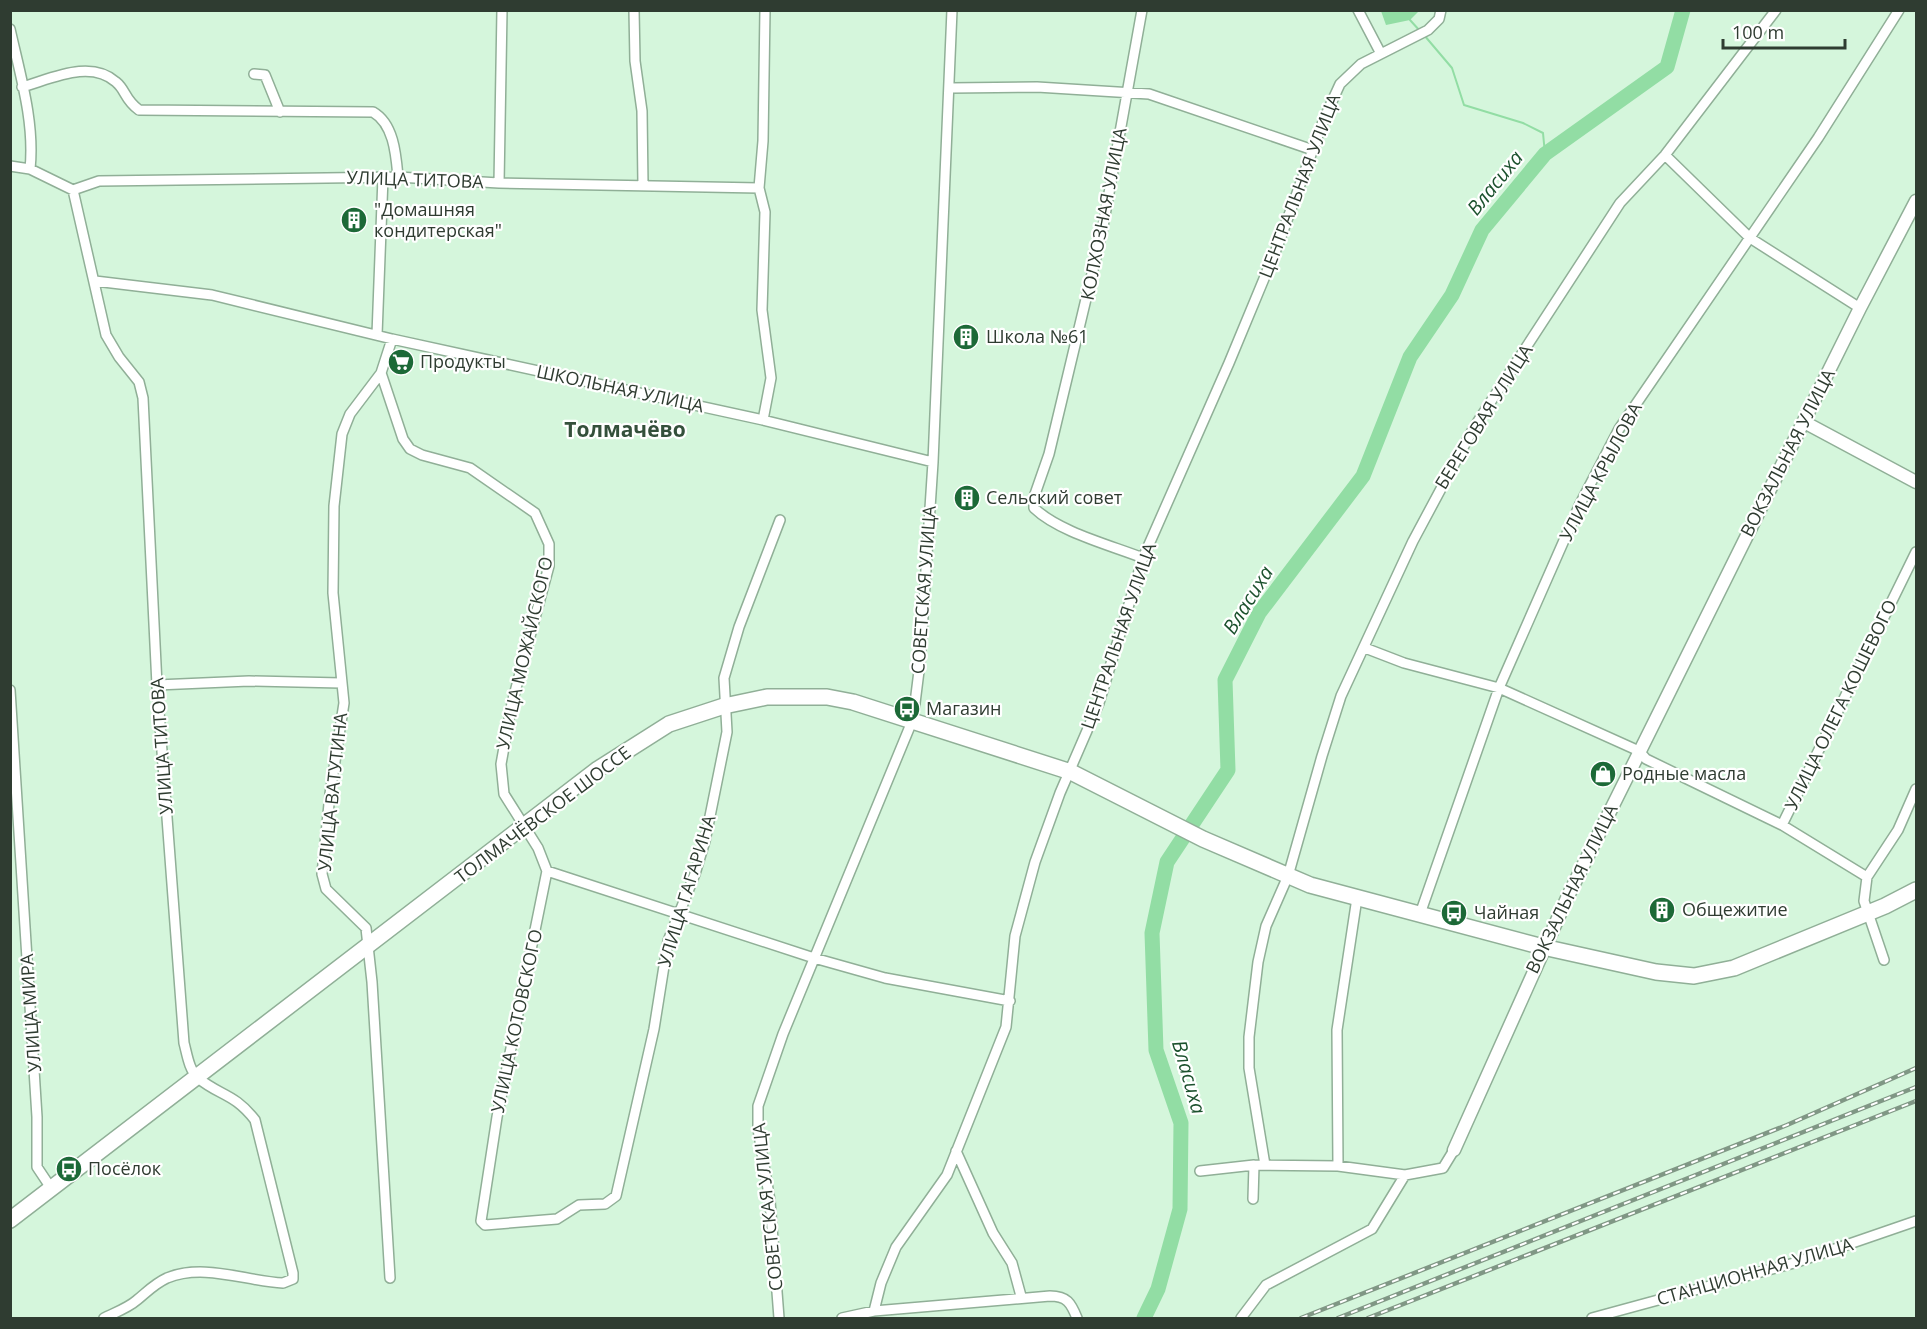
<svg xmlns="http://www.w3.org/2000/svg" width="1927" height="1329" viewBox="0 0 1927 1329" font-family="'Open Sans',sans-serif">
<rect width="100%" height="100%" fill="#d5f6dc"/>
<path fill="#92dda4" d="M1381,11v-1l38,1 -9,9 -24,5z"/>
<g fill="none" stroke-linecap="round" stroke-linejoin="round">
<path stroke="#92dda4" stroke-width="2" d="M1410,20l10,11
M1424,35l28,33 12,37 59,18 20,10 2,21"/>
<path stroke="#92dda4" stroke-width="15" d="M1144,1318l14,-29 22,-80 1,-86 -25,-73 -4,-117 15,-71 61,-92 -3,-90 34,-67 104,-137 47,-119 42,-62 30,-65 63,-76 122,-87 16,-57"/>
<defs>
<path id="minor" d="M634,10l1,51 7,50 1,74
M1142,10l-40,222 -53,222 -15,43v11c25,24 76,37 109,50
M1358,10l22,42
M10,29c10,45 25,94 20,140
M254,74l11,1 15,37
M22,87c29,-8 68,-28 94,-5 10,8 8,17 23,28l234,2c21,12 23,43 25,65
M951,88l86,-1 112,7 164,56
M1665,155l85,83 110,70
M10,166l20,3 43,21 26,-9 299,-4 101,6 260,5
M499,183l3,-173
M73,190l33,145 13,22 20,25 4,16 14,287 27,358c3,11 5,27 14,35 22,18 36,15 57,42l38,153v6l-10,4c-38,-2 -79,-20 -116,-5 -13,6 -20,14 -30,22 -9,8 -23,13 -33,18
M95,281l117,14 180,44 371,81 170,42
M377,335l6,-158
M392,339l-11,34 22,66 7,10 12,6 48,13 65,45 14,31v22l-37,137 -11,61 3,30 34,54 9,23 -50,246 -16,104 4,4 72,-6 22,-14 26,-1 11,-8 38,-167 14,-88 27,-67 10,-33 22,-109 -3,-54 15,-51 41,-107
M381,373l-31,41 -8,20 -8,72 -1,87 11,110 -14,91 -8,80 4,15 40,39 6,54 18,296
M763,420l8,-42 -9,-68 3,-98 -6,-24 4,-47 2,-131
M1365,648l39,15 95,25 140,63 7,8 136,66 85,52 31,-47 18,-41
M157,685l92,-4 92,2
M10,690l27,427v50l14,21
M1782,825l134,-273
M547,871l267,87 71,20 125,23
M1867,877l-3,24 20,59
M1420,914l79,-226 81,-184 39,-75 199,-291 81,-128
M956,1151l37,82 19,30 9,33
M1265,1165l-16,-97v-31l9,-75 8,-36 22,-50 34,-120 19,-60 72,-155 60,-112 147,-226 45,-48 111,-145
M1338,1166l-1,-136 20,-132
M1200,1171l54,-6 84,1 67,9 38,-7 11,-18
M1253,1199l1,-34
M874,1311l7,-28 15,-36 51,-72 59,-148 9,-91 20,-74 25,-69 39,-90 44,-145 86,-195 49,-118 46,-126 16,-35 21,-20 67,-34 11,-11 2,-9
M779,1318l-9,-117 -12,-72v-23l25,-72 130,-315 7,-56 13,-201 19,-452
M842,1318l32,-7 176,-15c17,0 21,7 27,22
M1241,1318l25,-33 106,-56 33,-54
M1592,1318l202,-55 122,-42"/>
<path id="tertiary" d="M1804,422l112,60
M1454,1150l114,-254 292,-588 56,-107"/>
<path id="primary" d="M10,1220l588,-451 71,-45 55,-18 43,-9h60l26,5 218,70 132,67 107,46 233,62 113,25 38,4 40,-8 151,-62 31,-16"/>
</defs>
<use href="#minor" stroke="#90af97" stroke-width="12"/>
<use href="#tertiary" stroke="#90af97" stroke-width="15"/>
<use href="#primary" stroke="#90af97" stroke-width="18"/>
<use href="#minor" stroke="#fff" stroke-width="9"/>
<use href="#tertiary" stroke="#fff" stroke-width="12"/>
<use href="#primary" stroke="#fff" stroke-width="15"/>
<defs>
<path id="rail" d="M1301,1318l486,-193 129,-57
M1338,1318l578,-231
M1368,1318l548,-217"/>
</defs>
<use href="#rail" stroke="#809785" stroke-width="4.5"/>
<use href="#rail" stroke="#fff" stroke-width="2" stroke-dasharray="7" stroke-linecap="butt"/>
</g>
<defs>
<symbol id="building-disc" viewBox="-11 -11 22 22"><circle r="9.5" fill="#1c6937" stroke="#fff"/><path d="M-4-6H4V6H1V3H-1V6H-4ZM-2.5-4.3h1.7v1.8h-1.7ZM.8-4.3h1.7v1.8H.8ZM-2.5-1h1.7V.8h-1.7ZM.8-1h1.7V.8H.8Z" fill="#fff"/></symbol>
<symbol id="supermarket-disc" viewBox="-11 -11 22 22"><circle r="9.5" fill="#1c6937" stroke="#fff"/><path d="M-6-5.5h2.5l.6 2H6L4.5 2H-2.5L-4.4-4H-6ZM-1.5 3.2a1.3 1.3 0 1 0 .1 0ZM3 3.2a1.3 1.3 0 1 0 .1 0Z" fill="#fff"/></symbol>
<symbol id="bus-disc" viewBox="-11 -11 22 22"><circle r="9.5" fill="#1c6937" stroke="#fff"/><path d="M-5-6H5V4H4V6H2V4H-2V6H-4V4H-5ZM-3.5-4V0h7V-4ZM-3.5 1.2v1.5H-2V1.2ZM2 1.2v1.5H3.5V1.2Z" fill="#fff"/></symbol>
<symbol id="shop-disc" viewBox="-11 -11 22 22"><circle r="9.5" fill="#1c6937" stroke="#fff"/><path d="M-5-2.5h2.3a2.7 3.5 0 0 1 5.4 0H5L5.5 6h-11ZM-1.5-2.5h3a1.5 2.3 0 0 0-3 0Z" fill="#fff"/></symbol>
</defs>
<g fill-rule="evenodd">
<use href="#building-disc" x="339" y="205" width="30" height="30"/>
<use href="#building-disc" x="951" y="322" width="30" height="30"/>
<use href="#supermarket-disc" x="386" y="347" width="30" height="30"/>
<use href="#building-disc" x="952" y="483" width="30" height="30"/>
<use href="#bus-disc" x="892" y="694" width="30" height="30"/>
<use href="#shop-disc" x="1588" y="759" width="30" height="30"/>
<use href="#building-disc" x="1647" y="895" width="30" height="30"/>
<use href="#bus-disc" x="1439" y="898" width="30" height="30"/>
<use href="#bus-disc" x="54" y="1154" width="30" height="30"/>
</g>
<g text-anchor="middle" stroke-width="4.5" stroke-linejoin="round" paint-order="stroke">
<g font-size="18" fill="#2f3c31" stroke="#fff">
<text transform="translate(415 180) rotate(2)" y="6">УЛИЦА ТИТОВА</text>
<text transform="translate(1300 186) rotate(-69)" y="6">ЦЕНТРАЛЬНАЯ УЛИЦА</text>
<text transform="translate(1104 214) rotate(-79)" y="6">КОЛХОЗНАЯ УЛИЦА</text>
<text transform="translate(620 389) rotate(12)" y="6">ШКОЛЬНАЯ УЛИЦА</text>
<text transform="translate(1484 417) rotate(-58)" y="6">БЕРЕГОВАЯ УЛИЦА</text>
<text transform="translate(1788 453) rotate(-63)" y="6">ВОКЗАЛЬНАЯ УЛИЦА</text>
<text transform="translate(1601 472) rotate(-62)" y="6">УЛИЦА КРЫЛОВА</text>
<text transform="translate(924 590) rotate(-86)" y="6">СОВЕТСКАЯ УЛИЦА</text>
<text transform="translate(1119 636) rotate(-71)" y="6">ЦЕНТРАЛЬНАЯ УЛИЦА</text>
<text transform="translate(525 653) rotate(-77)" y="6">УЛИЦА МОЖАЙСКОГО</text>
<text transform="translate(1841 705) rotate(-64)" y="6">УЛИЦА ОЛЕГА КОШЕВОГО</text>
<text transform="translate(162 746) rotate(-94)" y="6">УЛИЦА ТИТОВА</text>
<text transform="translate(333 792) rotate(-84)" y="6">УЛИЦА ВАТУТИНА</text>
<text transform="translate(543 815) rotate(-37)" y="6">ТОЛМАЧЁВСКОЕ ШОССЕ</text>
<text transform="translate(1572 889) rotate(-64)" y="6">ВОКЗАЛЬНАЯ УЛИЦА</text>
<text transform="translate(687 891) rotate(-73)" y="6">УЛИЦА ГАГАРИНА</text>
<text transform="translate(31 1013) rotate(-94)" y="6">УЛИЦА МИРА</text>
<text transform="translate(517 1021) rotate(-78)" y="6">УЛИЦА КОТОВСКОГО</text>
<text transform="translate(768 1207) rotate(-96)" y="6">СОВЕТСКАЯ УЛИЦА</text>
<text transform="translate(1755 1272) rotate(-16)" y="6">СТАНЦИОННАЯ УЛИЦА</text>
</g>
<g font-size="18" fill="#2f3c31" stroke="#fff" text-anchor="start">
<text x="374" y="216">"Домашняя<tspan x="374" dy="21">кондитерская"</tspan></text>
<text x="986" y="343">Школа №61</text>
<text x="420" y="368">Продукты</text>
<text x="986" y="504">Сельский совет</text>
<text x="926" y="715">Магазин</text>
<text x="1622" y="780">Родные масла</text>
<text x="1682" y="916">Общежитие</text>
<text x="1474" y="919">Чайная</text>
<text x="88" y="1175">Посёлок</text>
</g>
<g font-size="20" font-style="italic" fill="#1c522e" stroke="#fff">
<text transform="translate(1495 183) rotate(-51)" y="7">Власиха</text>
<text transform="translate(1248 600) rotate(-58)" y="7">Власиха</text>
<text transform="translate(1189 1077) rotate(74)" y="7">Власиха</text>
</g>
<g font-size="21" font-weight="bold" fill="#34503b" stroke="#fff">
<text x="625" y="437">Толмачёво</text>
</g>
</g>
<rect width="1927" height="1329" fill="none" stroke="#2f3c31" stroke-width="24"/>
<path d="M1723 39v9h122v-9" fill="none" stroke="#2f3c31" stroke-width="3"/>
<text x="1732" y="39" font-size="18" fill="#2f3c31" stroke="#ffffff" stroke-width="4.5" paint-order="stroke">100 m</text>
</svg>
